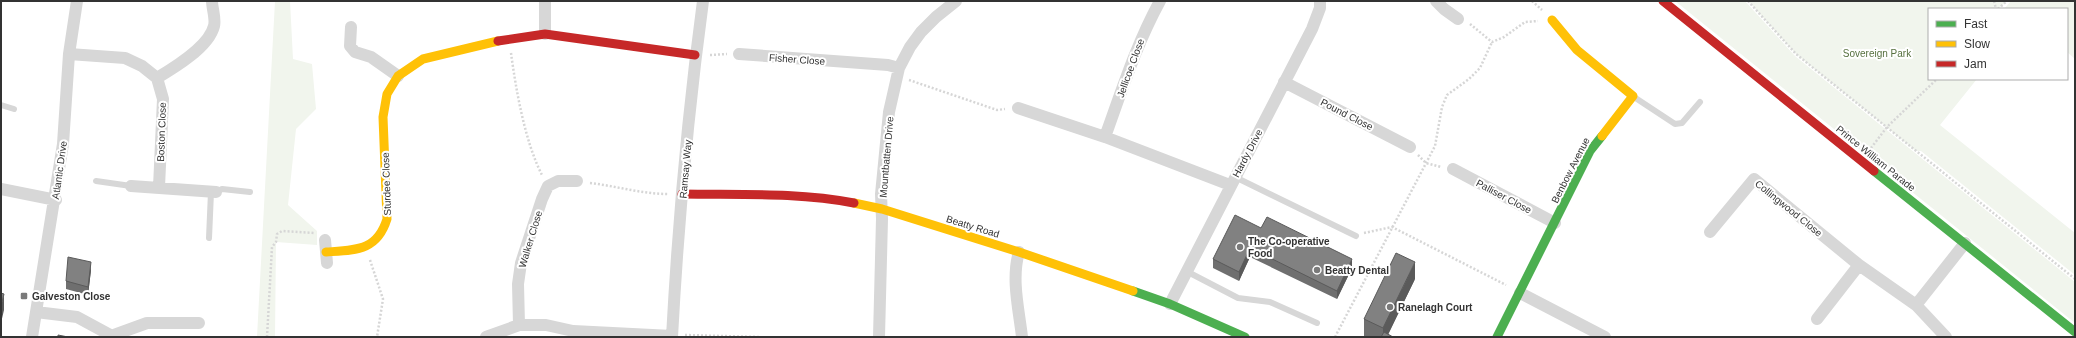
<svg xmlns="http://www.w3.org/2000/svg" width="2076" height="338" viewBox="0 0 2076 338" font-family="Helvetica,sans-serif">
<rect width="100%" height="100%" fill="#fff"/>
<path fill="#f1f5ed" d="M275,1h15l3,58 19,5 4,45 -20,20 -8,76 29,26v14l-41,-3 -1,95h-18z
M1675,1h70l50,55 280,226v41z
M1748,1h259l-9,8h-69v70h48l-37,46 135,108v42l-154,-124h-5l-120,-97z
M2011,1h64v58l-8,-7v-43h-63z"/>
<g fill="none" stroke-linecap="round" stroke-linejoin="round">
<path stroke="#d6d6d6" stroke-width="2.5" stroke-dasharray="2 2" stroke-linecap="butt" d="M1532,1l10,9
M1748,1l48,53 279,225
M1994,1l2,8
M1998,9l9,-8
M1470,24l22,18 12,-5 21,-15 13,-1
M511,53c5,37 14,89 31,122
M710,55l17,-1
M909,80l88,30 8,-1
M1871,148l16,-21 50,-48
M1418,155l8,8 15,4
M590,183c26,3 52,11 78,11
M1364,233l28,-6 114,58
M370,260l13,39 -6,38
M685,335l75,2
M267,337l5,-90 4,-5 1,-8 5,-3 33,2
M1335,337l100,-191 7,-39 5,-12 22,-16 11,-11 12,-26"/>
<path stroke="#d7d7d7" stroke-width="6" d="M1634,97l41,27 7,-1 18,-21
M1,105l13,4
M1235,177l121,59
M96,181l35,5
M216,192l6,-3 28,3
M209,238l2,-46
M1186,271l52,27 32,4 47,21"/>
<path stroke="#d7d7d7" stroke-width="12" d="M1436,1l8,8 14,10
M351,27l-1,19 5,6 16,5 27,19
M545,34v-33
M69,54l56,4 17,8 15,12 6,21 -4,88
M739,54l149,11 11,3
M157,78c17,-10 52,-31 57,-52 2,-7 -2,-18 -2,-25
M1284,82l126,65
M1018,108l87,29 125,48
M1105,137c17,-47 31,-92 55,-136
M1453,169l102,54
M131,186l85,6
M1,189l55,11
M1710,232l44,-53 105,86 57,40 30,32
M325,240l2,23
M1019,252c-8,27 0,58 3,85
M1520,293l85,44
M1170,304l142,-275 8,-21v-7
M1916,305l49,-62
M36,312l41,5 37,20
M1817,319l42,-54
M519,325l-1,-41 3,-21 21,-64 6,-13 10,-5h19
M114,335l33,-12h52
M32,337l31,-193 6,-90 8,-53
M486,337l33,-12h27l27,6 99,5
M672,337c6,-112 16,-225 31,-336
M879,337l3,-118 -1,-25 8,-82 10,-44 11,-21 11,-15 15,-15 20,-16"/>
<path stroke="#4caf50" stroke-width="9" d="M1874,171l201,161
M1133,291l37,13 75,33
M1497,337l93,-186 12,-15"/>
<path stroke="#ffc107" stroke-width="9" d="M1552,20l25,30 56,46 -31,40
M854,203l28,6 137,43 114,39
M326,252c30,-2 51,-1 61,-33l-4,-102 4,-23 11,-18 25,-17 75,-18"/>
<path stroke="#c62828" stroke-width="9" d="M1663,1l211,170
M498,41l47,-7 150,21
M682,194c57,1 116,-2 172,9"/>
</g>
<path fill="#6f6f6f" d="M1261,228l91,40 -15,31 -87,-42 -11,24 -26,-13v-9z
M91,270l-3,25 -22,-6v-8z
M1415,279l-27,55 5,3h-26l-3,-1v-17z"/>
<path fill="#5a5a5a" d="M1250,248v9l-11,24v-9z
M1352,259v9l-15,31v-8z
M91,262v8l-3,25v-8z
M1415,262v17l-28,58h-4v-9z
M4,294v16l-3,13v-17z"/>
<path fill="#818181" stroke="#5a5a5a" d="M1235,215l26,13 6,-11 85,42 -15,32 -87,-43 -11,24 -26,-13z
M1396,253l19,9 -32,66 -19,-9z
M68,257l23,5 -3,25 -22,-6z
M1,293l3,1 -3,12z
M1384,332l9,5h-12z
M58,335l10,2h-10z"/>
<g fill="#7a7a7a" stroke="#fff" stroke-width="1.5">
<circle cx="1240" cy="247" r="4"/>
<circle cx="1317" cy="270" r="4"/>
<rect x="20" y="292" width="8" height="8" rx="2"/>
<circle cx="1390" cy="307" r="4"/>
</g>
<g text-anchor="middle" stroke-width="4" stroke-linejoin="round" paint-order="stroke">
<g font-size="10" fill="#56703f" stroke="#fff">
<text x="1877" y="57">Sovereign Park</text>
</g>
<g font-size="10" fill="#333" stroke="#fff">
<text transform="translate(797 59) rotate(4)" y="4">Fisher Close</text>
<text transform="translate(1130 68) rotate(-70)" y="4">Jellicoe Close</text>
<text transform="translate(1347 114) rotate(27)" y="4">Pound Close</text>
<text transform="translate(161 132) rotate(-88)" y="4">Boston Close</text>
<text transform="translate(1247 153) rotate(-62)" y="4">Hardy Drive</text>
<text transform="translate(886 157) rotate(-85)" y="4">Mountbatten Drive</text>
<text transform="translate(1876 158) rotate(39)" y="4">Prince William Parade</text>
<text transform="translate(685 169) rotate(-85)" y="4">Ramsay Way</text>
<text transform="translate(59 170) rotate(-82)" y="4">Atlantic Drive</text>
<text transform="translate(1570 170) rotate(-63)" y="4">Benbow Avenue</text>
<text transform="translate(386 184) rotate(-92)" y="4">Sturdee Close</text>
<text transform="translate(1504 196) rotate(28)" y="4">Palliser Close</text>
<text transform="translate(1789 208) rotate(39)" y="4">Collingwood Close</text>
<text transform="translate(973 226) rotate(17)" y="4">Beatty Road</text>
<text transform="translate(530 239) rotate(-73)" y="4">Walker Close</text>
</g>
<g font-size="10" font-weight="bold" fill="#333" stroke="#fff" text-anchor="start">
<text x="1248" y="245">The Co-operative<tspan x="1248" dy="12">Food</tspan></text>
<text x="1325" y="274">Beatty Dental</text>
<text x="32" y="300">Galveston Close</text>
<text x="1398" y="311">Ranelagh Court</text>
</g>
</g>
<rect width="2076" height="338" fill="none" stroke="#333333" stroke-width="4"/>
<rect x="1928" y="8" width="140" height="72" fill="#ffffff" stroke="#adadad"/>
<rect x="1936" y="21" width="20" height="6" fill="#4caf50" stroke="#adadad"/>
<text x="1964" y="28" font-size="12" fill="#333333">Fast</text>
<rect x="1936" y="41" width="20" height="6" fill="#ffc107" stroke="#adadad"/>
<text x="1964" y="48" font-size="12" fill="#333333">Slow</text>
<rect x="1936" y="61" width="20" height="6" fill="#c62828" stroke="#adadad"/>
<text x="1964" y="68" font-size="12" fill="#333333">Jam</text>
</svg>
